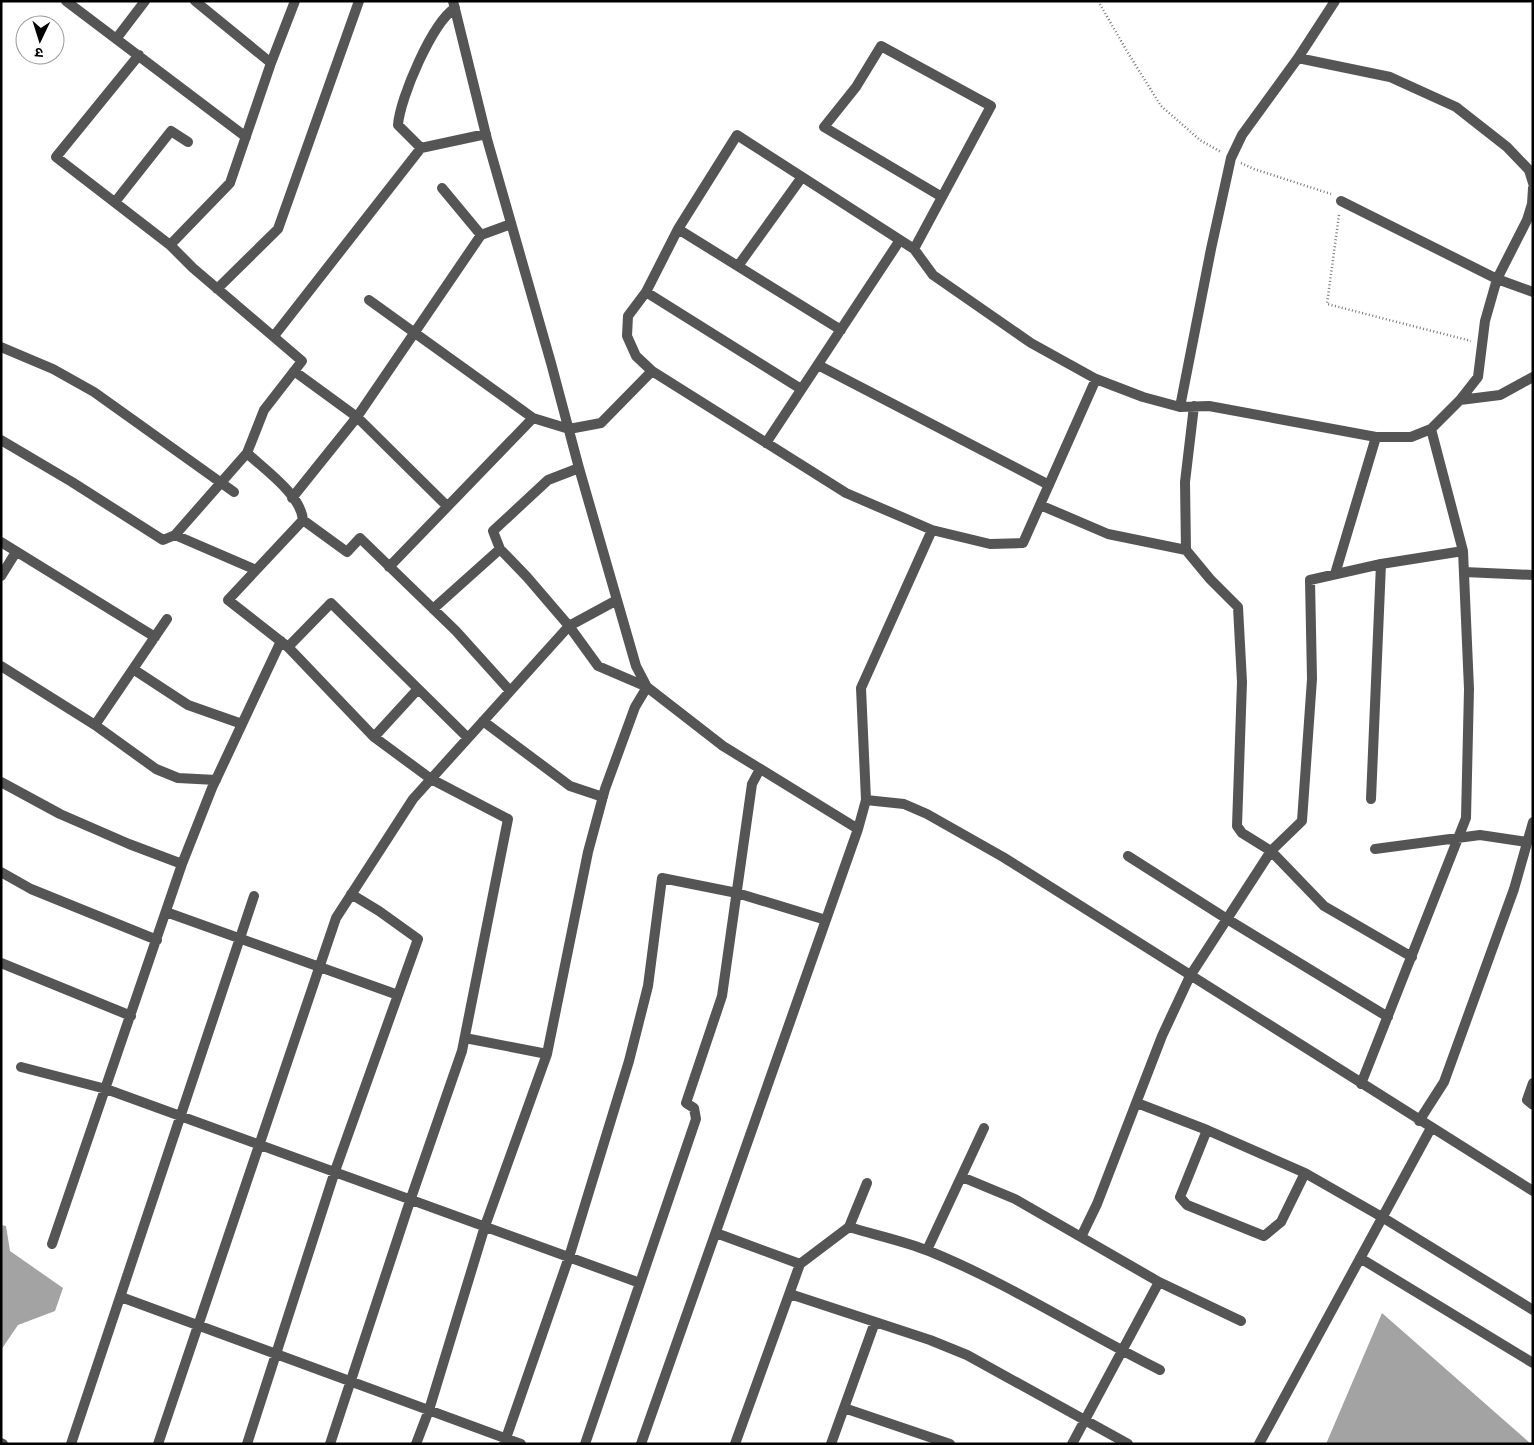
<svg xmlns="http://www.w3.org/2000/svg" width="1534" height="1445" viewBox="0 0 1534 1445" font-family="'Work Sans','Noto Sans Devanagari',sans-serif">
<rect width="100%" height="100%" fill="#fff"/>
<path fill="#a3a3a3" d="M1,1225l5,1 4,25 53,37 -8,23 -37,14 -17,25z
M1382,1313l149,131h-205z"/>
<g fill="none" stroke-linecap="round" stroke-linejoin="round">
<path stroke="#777" stroke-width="2.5" stroke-dasharray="1 2.5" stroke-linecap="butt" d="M1098,1l30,52 33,53 39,34 21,12
M1241,163l13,6 77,25
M1339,215l-12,89 144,37"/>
<path stroke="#555" stroke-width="10" d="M66,1l180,136
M195,1l76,62
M453,1l34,138 64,224 28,105 57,198 11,21 76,59 135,83
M116,39l29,-38
M1298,58l92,19 66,30 51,40 22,23 4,13
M421,148l-23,-23c2,-27 34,-102 57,-117
M442,188l39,47 30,-11
M1341,201l156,78 36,13
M115,202l56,-71 17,11
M678,229l163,101
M170,245l60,-62 41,-120 24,-62
M914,249l77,-143 -110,-60 -25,41 -32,40 118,70
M738,266l64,-89
M217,289l61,-60 81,-228
M646,292l-18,24 -1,20 9,20 16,15
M369,300l164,118 36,11 32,-6 51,-52 194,122 86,37 58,14 33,-1 73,-164
M274,336l147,-188 65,-14
M1,347l52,22 41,23 140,100
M818,365l231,120
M294,371l63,46 90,89
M801,389l-155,-97 32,-63 59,-94 177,114 19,26 98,68 65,36 47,18 37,10 29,-1 167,31h35l20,-8 29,-29 18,-23 7,-56 12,-42 30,-59 5,-16 1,-16
M1460,400l40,-5 33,-18
M1194,406l-9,76 1,68 24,29 28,28 4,75 -5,144 5,7 29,18 53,55 88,51
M1180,407l31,-158 20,-91 11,-23 56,-77 37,-57
M1,440l71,42 91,58 12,-5 72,-82 17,-43 38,-49 -109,-93 -23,-23 -114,-88 83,-102
M766,443l134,-203
M247,453c18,17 54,42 56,67l-75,80 60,47 86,90 57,42 77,40 -46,232 -51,147 -81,246
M292,498l65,-81 124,-182
M1040,505l68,29 78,16
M303,520l44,32 13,-14 96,93 54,60
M175,535l81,35
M1,542l154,95
M389,567l144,-149
M1464,572l69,3
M1335,574l41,-137
M1,576l15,-24
M433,609l67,-60
M288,647l43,-44 137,135
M1,666l94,59 61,44 22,9 38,2
M133,669l55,36 54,19
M483,721l87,65 33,11
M95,725l72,-106
M374,737l44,-48
M1,782l59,32 69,30 53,20
M1371,799l10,-235
M866,800l38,4 23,10 76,43 530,334
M1375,849l105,-14 47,7
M1128,856l99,63 161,98
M1,872l30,17 126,51
M166,912l232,83
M1,963l130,53
M465,1038l82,16
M21,1067l85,22 534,194
M1533,1083l-6,17 6,5
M1361,1084l105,-266 3,-129 -6,-138 -32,-122
M1137,1103l70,27 98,43 77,44 151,93
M1419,1121l25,-39 70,-193 19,-67
M1207,1130l-27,67 7,8 77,31 17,-14 24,-49
M962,1177l53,22 144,83 82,39
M849,1227c26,8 55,14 80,24 81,33 154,81 231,119
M716,1233l84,31
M1081,1237l16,-33 65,-168 28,-60 81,-125 31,-30 10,-142 -2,-99 71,-16 82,-13
M52,1244l130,-380 30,-76 69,-147
M927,1250l57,-122
M1360,1258l173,105
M790,1294l140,46 37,15 161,89
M121,1297l400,147
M844,1408l106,36
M1,1443l2,1
M71,1444l183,-548
M158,1444l178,-526 77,-119 156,-173 48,-26
M247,1444l88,-273 83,-232 -39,-28 -28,-17
M416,1444l13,-34 56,-184 62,-172 41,-202 17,-63 30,-82 12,-20 -49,-21 -29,-40 -42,-49 -27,-28 -7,-18 55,-51 31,-12
M504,1444l65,-187 60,-196 19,-75 14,-108 75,15 89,27
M585,1444l111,-325 -2,-11 -8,-5 36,-107 30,-212 8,-15
M641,1444l217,-615 8,-29 -5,-112 71,-158
M735,1444l65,-180 49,-37 18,-44
M831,1444l44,-122
M1072,1444l87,-162
M1259,1444l172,-316"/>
</g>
<rect width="1534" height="1445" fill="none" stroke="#000000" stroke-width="5"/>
<g transform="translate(40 40) rotate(184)"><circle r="24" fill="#ffffff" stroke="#999999"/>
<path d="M0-4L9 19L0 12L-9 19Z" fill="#000000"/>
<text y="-8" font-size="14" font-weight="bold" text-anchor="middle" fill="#000000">उ</text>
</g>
</svg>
